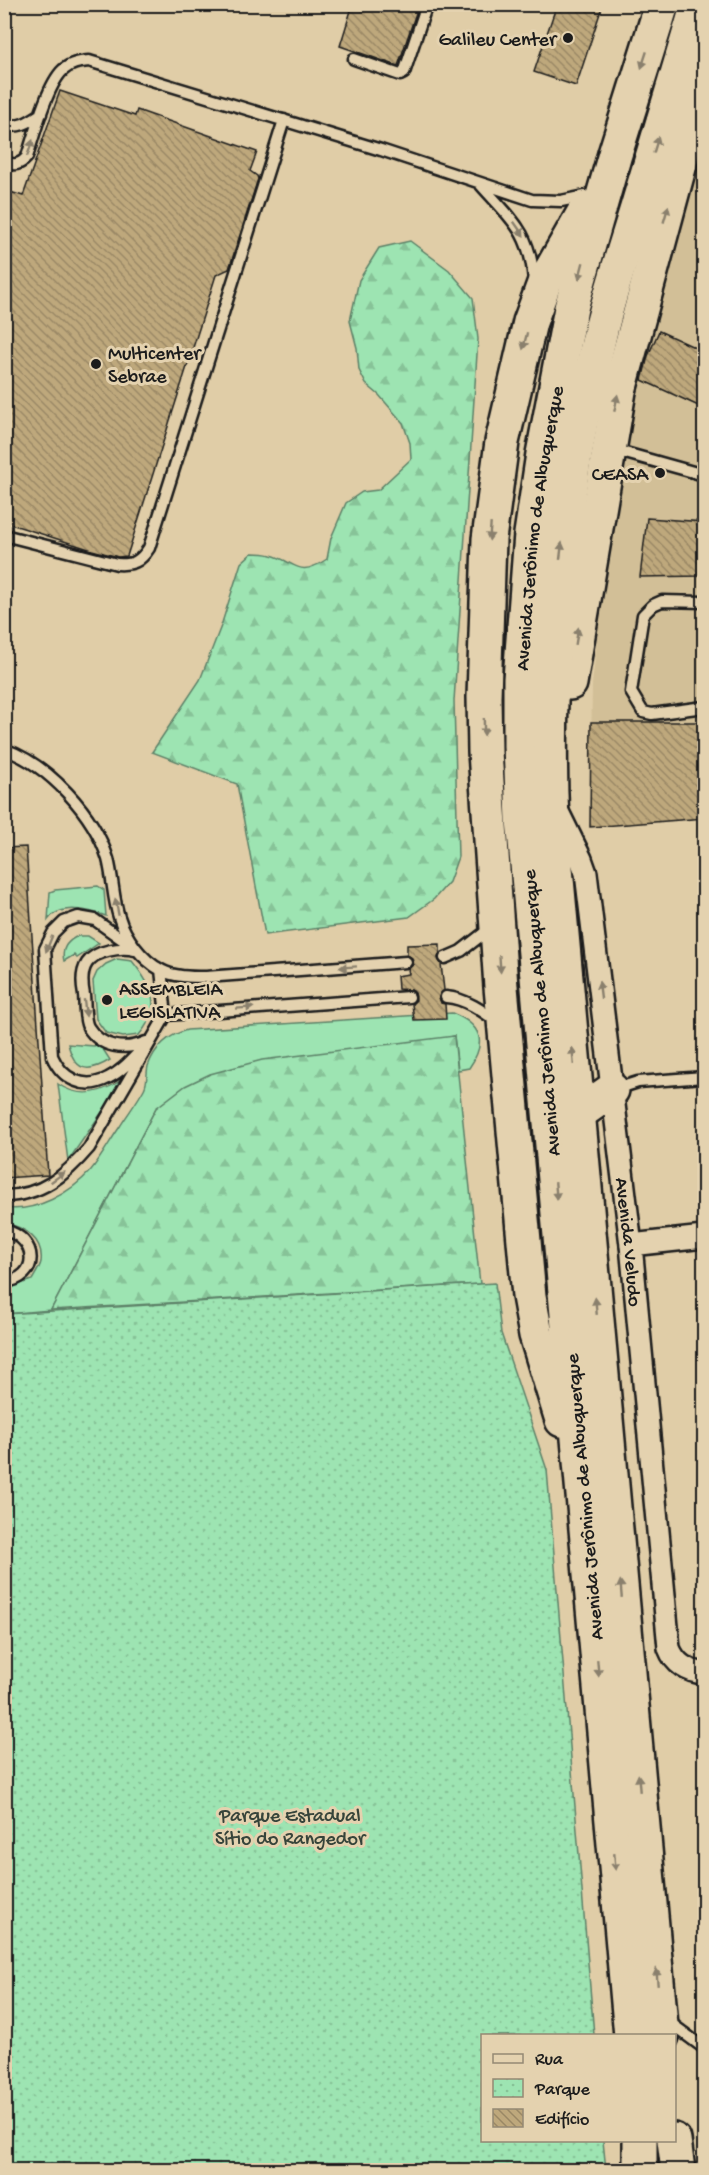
<svg xmlns="http://www.w3.org/2000/svg" width="709" height="2175" viewBox="0 0 709 2175" font-family="'Gochi Hand',sans-serif">
<defs>
<pattern id="forest-firs" width="22" height="20" patternUnits="userSpaceOnUse" patternTransform="scale(1.5)"><rect width="22" height="20" fill="#9de4b2"/><path d="M5 1l3.5 6h-7zM16 11l3.5 6h-7z" fill="#87c398"/></pattern>
<pattern id="park-dots" width="8" height="8" patternUnits="userSpaceOnUse" patternTransform="scale(1.5)"><rect width="8" height="8" fill="#9de4b2"/><path d="M2 2h.1M6 6h.1" fill="none" stroke="#87c398" stroke-width="1.8" stroke-linecap="round"/></pattern>
<pattern id="building-back-hatch" width="6" height="6" patternUnits="userSpaceOnUse" patternTransform="scale(1.5)"><rect width="6" height="6" fill="#bea87c"/><path d="M-1 5l2 2M0 0l6 6M5-1l2 2" fill="none" stroke="#9a8865"/></pattern>
</defs>
<rect width="100%" height="100%" fill="#e0cda7"/>
<filter id="ink" filterUnits="userSpaceOnUse"><feTurbulence type="fractalNoise" baseFrequency=".0167" numOctaves="2"/><feDisplacementMap in="SourceGraphic" scale="12" xChannelSelector="R" yChannelSelector="G"/><feConvolveMatrix kernelMatrix="1 2 1 2 8 2 1 2 1" color-interpolation-filters="sRGB"/></filter>
<g filter="url(#ink)">
<path fill="#d2bf97" d="M704,141v677l-114,9 2,-142 29,-262 69,-259z"/>
<path fill="#9de4b2" stroke="#5c8067" stroke-width="1.5" d="M98,886l6,4 2,26c-16,-6 -46,-13 -58,4l2,-28 5,-2z
M78,936h10l11,7 -22,15 -3,-3 -10,6c-3,-12 3,-20 14,-25z
M117,959l15,2c21,26 31,46 7,74l-16,2 -17,-4 -10,-14 -3,-38 4,-9 9,-8z
M452,1013c30,12 35,29 17,55l-11,2 -4,-34 -298,72 -105,202 -46,4v-25l27,-9c3,-5 8,-13 9,-18 3,-23 -17,-35 -36,-39l-1,-15c31,5 67,-15 87,-38 10,-12 19,-29 28,-42 8,-13 18,-26 25,-39 4,-7 2,-15 4,-23 7,-19 20,-31 39,-36z
M99,1043l11,17c-23,14 -35,11 -42,-16l26,2z
M127,1076l-59,85 -10,-77c23,16 48,8 69,-8z"/>
<path fill="url(#forest-firs)" stroke="#5c8067" stroke-width="1.5" d="M410,241l39,29 24,28 5,41 -24,362 4,156 -9,25 -15,17 -25,18 -144,18 -28,-151 -85,-32 48,-72 21,-54 20,-63 11,-10c6,0 13,0 19,2 26,7 26,24 56,4l4,-21 15,-35 16,-11 16,-2 33,-31 -1,-16 -7,-20 -24,-28 -13,-11 -7,-14 -2,-22 -7,-27 9,-41 20,-32z
M454,1036l26,248 -429,26 105,-202 29,-22 25,-12 52,-14z"/>
<path fill="url(#park-dots)" stroke="#5c8067" stroke-width="1.5" d="M495,1283l6,50 46,137 47,565 -112,1v104l121,1 3,29h-601v-856z"/>
<path fill="url(#building-back-hatch)" stroke="#1c1c1c" stroke-width="1.5" d="M353,4h66l-21,62 -58,-20z
M557,4h46l-27,82 -42,-14z
M60,91l75,25 2,-6 120,42 -7,19 7,5 1,3 -29,90 -13,6 -89,281 -9,1 -26,-7 -88,-28v-332l19,6z
M659,331l46,21v57l-63,-29 6,-24z
M647,518l58,4 -3,54 -62,1z
M591,722h114v96l-115,9z
M26,847l22,328 -44,3v-330z
M440,944v8l-2,6 3,6 3,26 -5,7 2,6 4,1 1,15 -32,1 -2,-16 4,-4 -1,-7 -3,-3 -14,-1 -1,-13 12,-2 -1,-5 5,-4 -1,-7 -5,-3v-10z"/>
<g fill="none" stroke-linecap="round" stroke-linejoin="round">
<defs>
<path id="lane" d="M354,59l46,16 4,-2 23,-69
M4,124c15,5 25,-2 37,-10
M4,162c10,4 16,3 23,-5 7,-22 20,-72 36,-87 8,-7 16,-8 26,-9l292,89 151,50 29,1 24,-5
M481,185c31,35 49,46 53,96
M611,449l93,26
M4,535l113,29c16,1 23,-2 32,-16l135,-428
M704,602l-42,-1 -9,4 -10,10 -12,77 12,20 9,2 52,-7
M4,749c45,16 90,65 104,110 5,19 5,40 11,58 6,20 23,43 42,53 12,7 31,7 45,7l200,-15
M130,945l-35,-25 -17,-3 -14,5 -11,11 -8,16 7,107c10,23 32,35 56,22 17,-8 29,-25 42,-37
M135,950c-14,-3 -39,0 -48,13 -6,9 -5,22 -3,32 1,9 0,25 4,32 13,21 37,24 58,15
M445,958l16,-7 31,-24
M446,997c19,1 38,15 53,26
M166,1015l243,-18
M616,1089l22,-7 66,-5
M4,1196c37,0 62,-21 85,-48l77,-133 -5,-45
M4,1230c35,8 36,49 0,52
M669,2022l35,26"/>
<g id="street">
<path id="s1" d="M557,810l24,49 5,14 45,372 38,403c6,16 19,24 35,25"/>
<path d="M631,1245l73,-8"/>
</g>
<g id="primary">
<path d="M570,683l49,-292 61,-227 16,-90"/>
<path d="M578,1114l34,-24"/>
<path d="M562,1420l-26,-85 -7,-39 -28,-309 -16,-235 -1,-55 5,-158 13,-97 28,-120 15,-41 41,-72"/>
<path id="s2" d="M631,2036l-108,-1217 -3,-73v-67l11,-145 12,-80 28,-146 44,-154 47,-150"/>
<path d="M662,2036l-110,-1212c-7,-164 9,-330 48,-490 10,-42 24,-84 37,-126 20,-68 41,-136 61,-204"/>
<path d="M640,2140v30"/>
<path d="M674,2140l4,30"/>
</g>
</defs>
<use href="#lane" stroke="#1c1c1c" stroke-width="15"/>
<use href="#street" stroke="#1c1c1c" stroke-width="26"/>
<use href="#primary" stroke="#1c1c1c" stroke-width="38"/>
<use href="#lane" stroke="#e4d2af" stroke-width="10"/>
<use href="#street" stroke="#e4d2af" stroke-width="21"/>
<use href="#primary" stroke="#e4d2af" stroke-width="33"/>
</g>
<defs><path id="oneway-solid" d="M-6-.8H1V-3.2L6.5 0L1 3.2V.8H-6Z" transform="scale(1.5)"/></defs>
<g fill="#8a806d">
<use href="#oneway-solid" transform="translate(644 60) rotate(108)"/>
<use href="#oneway-solid" transform="translate(656 145) rotate(-73)"/>
<use href="#oneway-solid" transform="translate(30 148) rotate(-71)"/>
<use href="#oneway-solid" transform="translate(666 214) rotate(-74)"/>
<use href="#oneway-solid" transform="translate(519 229) rotate(55)"/>
<use href="#oneway-solid" transform="translate(581 271) rotate(105)"/>
<use href="#oneway-solid" transform="translate(525 341) rotate(104)"/>
<use href="#oneway-solid" transform="translate(616 403) rotate(-79)"/>
<use href="#oneway-solid" transform="translate(490 532) rotate(95)"/>
<use href="#oneway-solid" transform="translate(561 551) rotate(-83)"/>
<use href="#oneway-solid" transform="translate(577 636) rotate(-81)"/>
<use href="#oneway-solid" transform="translate(484 727) rotate(89)"/>
<use href="#oneway-solid" transform="translate(117 907) rotate(-101)"/>
<use href="#oneway-solid" transform="translate(49 944) rotate(112)"/>
<use href="#oneway-solid" transform="translate(500 964) rotate(86)"/>
<use href="#oneway-solid" transform="translate(348 967) rotate(176)"/>
<use href="#oneway-solid" transform="translate(600 990) rotate(-97)"/>
<use href="#oneway-solid" transform="translate(85 1008) rotate(83)"/>
<use href="#oneway-solid" transform="translate(245 1008) rotate(-4)"/>
<use href="#oneway-solid" transform="translate(573 1056) rotate(-95)"/>
<use href="#oneway-solid" transform="translate(58 1177) rotate(-36)"/>
<use href="#oneway-solid" transform="translate(556 1191) rotate(85)"/>
<use href="#oneway-solid" transform="translate(596 1306) rotate(-95)"/>
<use href="#oneway-solid" transform="translate(621 1589) rotate(-95)"/>
<use href="#oneway-solid" transform="translate(598 1668) rotate(85)"/>
<use href="#oneway-solid" transform="translate(639 1783) rotate(-95)"/>
<use href="#oneway-solid" transform="translate(615 1862) rotate(85)"/>
<use href="#oneway-solid" transform="translate(657 1977) rotate(-95)"/>
</g>
</g>
<g fill="#1c1c1c" stroke="#e4d2af" stroke-width="2">
<circle cx="568" cy="38" r="6"/>
<circle cx="96" cy="364" r="6"/>
<circle cx="660" cy="473" r="6"/>
<circle cx="107" cy="1000" r="6"/>
</g>
<g text-anchor="middle" stroke-width="6" stroke-linejoin="round" paint-order="stroke">
<g font-size="20" fill="#1c1c1c" stroke="#e4d2af" text-anchor="end">
<text x="556" y="45">Galileu Center</text>
<text x="108" y="359" text-anchor="start">Multicenter<tspan x="108" dy="23">Sebrae</tspan></text>
<text x="648" y="480">CEASA</text>
<text x="119" y="995" text-anchor="start">ASSEMBLEIA<tspan x="119" dy="23">LEGISLATIVA</tspan></text>
</g>
<g font-size="20" fill="#1c1c1c" stroke="#e4d2af">
<text dy="7" stroke="none"><textPath href="#s2" startOffset="1514">Avenida Jerônimo de Albuquerque</textPath></text>
<text transform="translate(540 1013) rotate(-95)" y="7">Avenida Jerônimo de Albuquerque</text>
<text dy="7" stroke="none"><textPath href="#s1" startOffset="441">Avenida Veludo</textPath></text>
<text transform="translate(583 1497) rotate(-95)" y="7">Avenida Jerônimo de Albuquerque</text>
</g>
<g font-size="20" fill="#36443a" stroke="#e4d2af">
<text x="290" y="1821">Parque Estadual<tspan x="290" dy="23">Sítio do Rangedor</tspan></text>
</g>
</g>
<rect width="709" height="2175" fill="none" stroke="#e4d2af" stroke-width="24"/>
<rect x="12" y="12" width="685" height="2151" fill="none" stroke="#1c1c1c" stroke-width="2" filter="url(#ink)"/>
<rect x="481" y="2034" width="195" height="108" fill="#e4d2af" stroke="#948974" stroke-width="1.5"/>
<rect x="493" y="2054" width="30" height="9" fill="#e4d2af" stroke="#948974" stroke-width="1.5"/>
<text x="535" y="2064" font-size="18" fill="#1c1c1c">Rua</text>
<rect x="493" y="2079" width="30" height="18" fill="url(#park-dots)" stroke="#948974" stroke-width="1.5"/>
<text x="535" y="2094" font-size="18" fill="#1c1c1c">Parque</text>
<rect x="493" y="2109" width="30" height="18" fill="url(#building-back-hatch)" stroke="#948974" stroke-width="1.5"/>
<text x="535" y="2124" font-size="18" fill="#1c1c1c">Edifício</text>
</svg>
